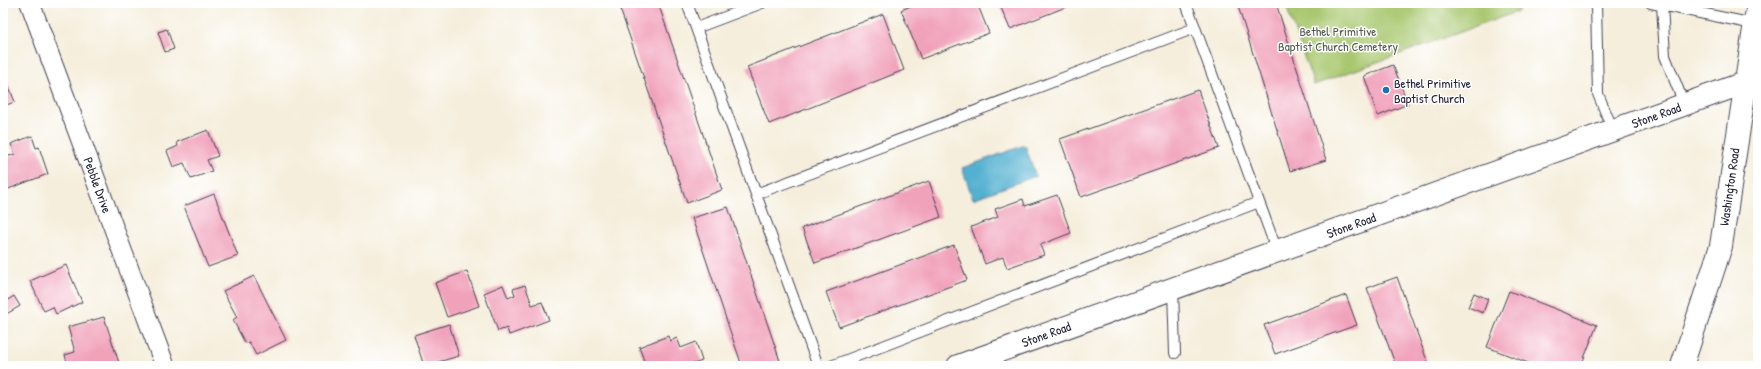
<svg xmlns="http://www.w3.org/2000/svg" width="1761" height="369" viewBox="0 0 1761 369" font-family="'Patrick Hand',sans-serif">
<rect width="100%" height="100%" fill="#fff"/>
<filter id="ink" filterUnits="userSpaceOnUse"><feTurbulence type="fractalNoise" baseFrequency=".025" numOctaves="2"/><feDisplacementMap in="SourceGraphic" scale="8" xChannelSelector="R" yChannelSelector="G"/><feConvolveMatrix kernelMatrix="1 2 1 2 8 2 1 2 1" color-interpolation-filters="sRGB"/></filter>
<filter id="wash" filterUnits="userSpaceOnUse"><feTurbulence type="fractalNoise" baseFrequency=".012" numOctaves="4" result="noise"/><feDisplacementMap in="SourceGraphic" scale="16" xChannelSelector="R" yChannelSelector="G"/><feGaussianBlur stdDeviation="0.9" result="paint"/><feColorMatrix in="noise" values="0 0 0 0 0 0 0 0 0 0 0 0 0 0 0 0 0 1.4 0 .05"/><feComposite in="paint" operator="in"/></filter>
<g filter="url(#wash)">
<rect width="100%" height="100%" fill="#f5eedc"/>
<path fill="#a8c76e" stroke="#657454" d="M1285,3h231l3,8 -205,74z"/>
<path fill="#52b0d0" stroke="#3a6986" d="M1025,145l11,31 -63,23 -11,-31z"/>
<g id="blocks">
<path fill="#f1a2bb" d="M618,3h40l64,187 -35,13z
M918,3h59l12,30 -68,26 -20,-49z
M999,3h77l-66,26z
M1237,3h39l50,157 -36,11z
M883,14l21,56 -135,54 -22,-57z
M167,29l7,20 -9,3 -7,-20z
M1393,65l15,39 -30,12 -14,-40z
M3,71l12,31 -12,4z
M1198,90l21,58 -138,49 -21,-58z
M208,130l10,26 -11,4 5,11 -21,8 -7,-16 -11,4 -6,-16 11,-5 -1,-4z
M32,136l4,12 3,-1 9,27 -45,17v-33l12,-4 -4,-10z
M929,181l12,36 -126,46 -13,-35z
M214,194l24,62 -30,11 -24,-61z
M1057,195l14,38 -31,12 4,10 -37,13 -4,-11 -18,7 -14,-37 27,-10 -3,-8 28,-10 2,7z
M728,207l52,154 -15,5h-23l-50,-148z
M954,245l13,35 -128,47 -13,-35z
M66,265l16,37 -26,12 -3,-7 -9,4 -14,-30z
M467,271l12,35 -32,11 -12,-34z
M254,276l32,64 -30,15 -7,-13 -4,1 -12,-23 4,-3 -14,-26z
M1397,277l32,89h-33l-29,-78z
M503,285l5,13 7,-3 -2,-6 12,-4 7,20 10,-3 7,18 -40,15 -2,-7 -9,3 -14,-38z
M1509,291l88,34 -16,41h-45l-49,-19z
M1474,293l14,6 -5,14 -15,-6z
M1346,295l11,30 -82,29 -11,-29z
M14,296l6,10 -17,10v-13z
M104,317l16,49h-52l-3,-11 10,-3 -7,-25z
M449,324l10,32 -35,10 -10,-31z
M668,336l2,5 7,-3 4,10 15,-6 6,19 -14,5h-42l-7,-19z"/>
</g>
</g>
<g filter="url(#ink)">
<use href="#blocks" fill-opacity="0" stroke="#424153" stroke-width="1"/>
<g fill="none" stroke-linecap="round" stroke-linejoin="round">
<defs>
<path id="service" d="M687,3l131,363
M1186,3l91,248
M1596,3l2,91 15,36
M1651,3l103,21
M1662,5l3,51 19,48
M696,28l66,-25
M756,194l439,-166
M1173,289l2,64
M831,366l428,-164"/>
<path id="minor" d="M30,3l135,363"/>
<path id="tertiary" d="M958,366l800,-288
M1682,366l39,-120 37,-243"/>
</defs>
<use href="#service" stroke="#424153" stroke-width="12"/>
<use href="#minor" stroke="#424153" stroke-width="21"/>
<use href="#tertiary" stroke="#424153" stroke-width="24"/>
<use href="#service" stroke="#fff" stroke-width="10"/>
<use href="#minor" stroke="#fff" stroke-width="19"/>
<use href="#tertiary" stroke="#fff" stroke-width="22"/>
</g>
</g>
<circle fill="#1f6fb2" stroke="#fff" stroke-width="1.5" cx="1386" cy="90" r="4"/>
<g text-anchor="middle" stroke-width="3" stroke-linejoin="round" paint-order="stroke">
<g font-size="13" fill="#515c4d" stroke="#fff">
<text x="1338" y="36">Bethel Primitive<tspan x="1338" dy="15">Baptist Church Cemetery</tspan></text>
</g>
<g font-size="13" fill="#22223b" stroke="#fff" text-anchor="start">
<text x="1394" y="88">Bethel Primitive<tspan x="1394" dy="15">Baptist Church</tspan></text>
</g>
<g font-size="13" fill="#22223b" stroke="#fff">
<text transform="translate(1656 115) rotate(-20)" y="5">Stone Road</text>
<text transform="translate(98 185) rotate(70)" y="5">Pebble Drive</text>
<text transform="translate(1729 187) rotate(-82)" y="5">Washington Road</text>
<text transform="translate(1351 225) rotate(-20)" y="5">Stone Road</text>
<text transform="translate(1046 334) rotate(-20)" y="5">Stone Road</text>
</g>
</g>
<rect width="1761" height="369" fill="none" stroke="#fff" stroke-width="16"/>
</svg>
